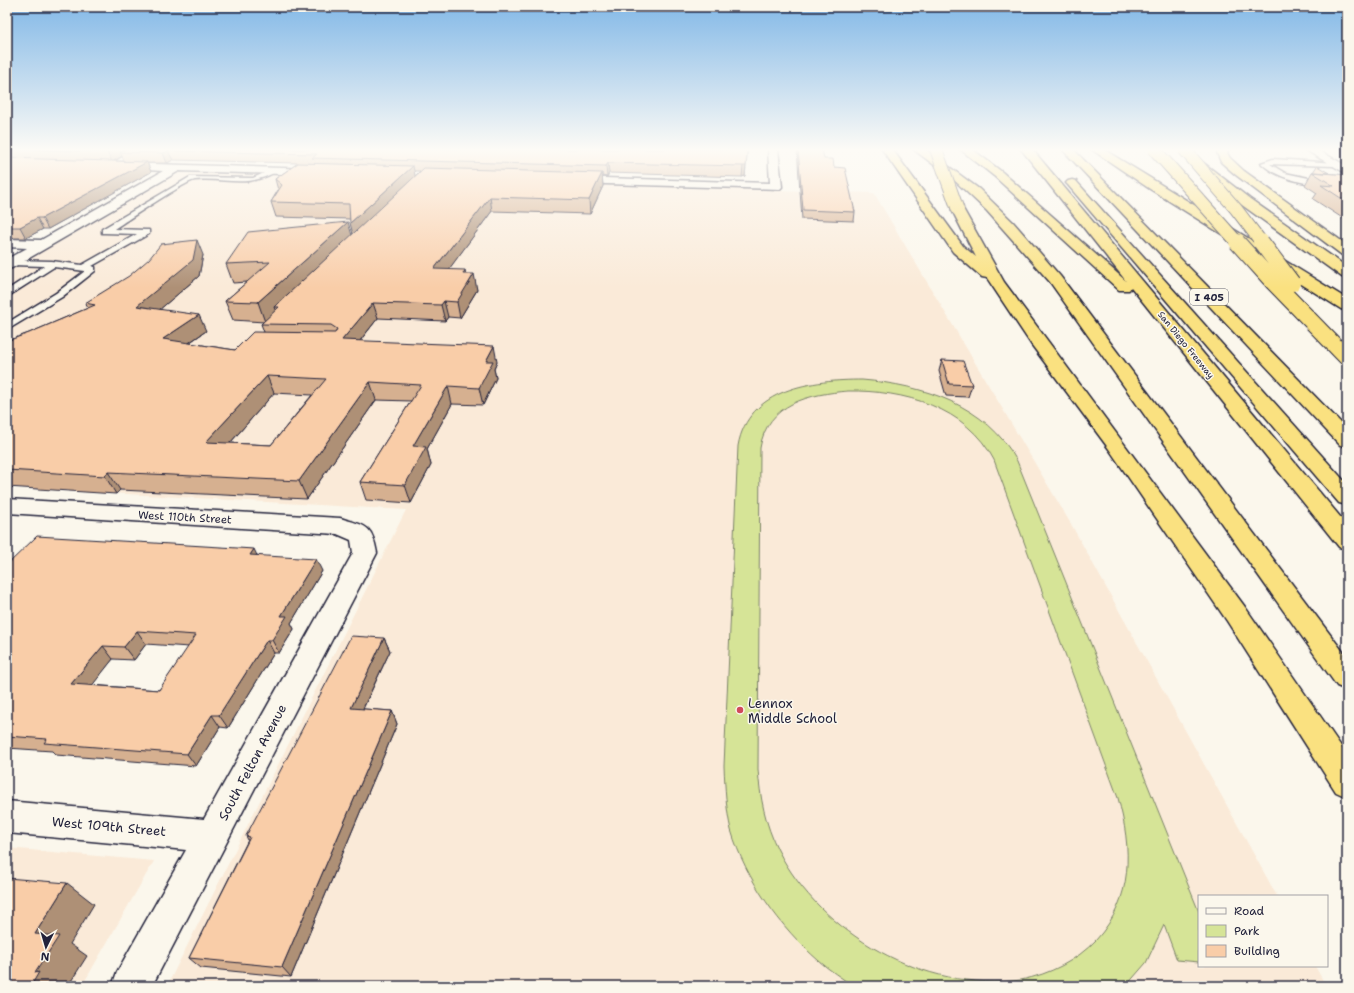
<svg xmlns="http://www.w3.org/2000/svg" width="1354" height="993" viewBox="0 0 1354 993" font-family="'Shantell Sans',sans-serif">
<rect width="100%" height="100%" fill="#fbf7ec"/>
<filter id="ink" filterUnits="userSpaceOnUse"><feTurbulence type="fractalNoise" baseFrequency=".025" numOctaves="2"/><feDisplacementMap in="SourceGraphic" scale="8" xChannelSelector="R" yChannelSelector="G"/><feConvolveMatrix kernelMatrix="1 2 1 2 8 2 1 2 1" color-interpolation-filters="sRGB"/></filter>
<g filter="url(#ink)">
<path fill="#faead8" d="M179,172l695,21 197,331 206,372h-78v70h116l11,20h-1159l239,-476 -399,-23v-216z
M7,848l147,13 -72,125h-75z"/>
<path fill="#d6e497" stroke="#7c8369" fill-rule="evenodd" d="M862,380c61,5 125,25 155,81l182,451v50l-22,-2 -13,-35 -18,38 -20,23h-273c-11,-8 -24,-16 -34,-25 -39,-34 -73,-81 -88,-131 -5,-21 -6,-42 -7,-64l14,-320c10,-58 75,-66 124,-66zM848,391c55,-1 119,16 146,69l124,338c14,51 16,100 -22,142 -20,21 -46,34 -75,40 -96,13 -200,-46 -243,-130 -13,-26 -18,-53 -20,-81l2,-321c7,-45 50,-54 88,-57z"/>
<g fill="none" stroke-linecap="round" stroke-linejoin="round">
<defs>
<path id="lane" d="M137,149h8l-33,18 -5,-1z
M1273,159l64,4v2l-2,1 -65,-2 15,9 43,9 19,1v4c-27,-1 -66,-4 -86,-24z
M273,169l2,1v2c-29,17 -50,5 -80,8 -9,1 -69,41 -81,49l32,1h3v4l-57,32 3,1v4l-33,26 -55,33v-7l49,-30 29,-22 -31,-4 -47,30v-7l37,-24 -32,-1 -3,-1v-4l43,1 30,4 55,-31 -32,-1h-3v-4l88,-52 63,1z"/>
<path id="street" d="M768,149h10l4,38 -2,2 -208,-6 -6,-3 6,-3 198,6z
M120,163l196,6 6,3 -6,3 -137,-4 -167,97 -5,1v-10l20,-11 -20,-1v-8l34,1 122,-69 -47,-3 -2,-2z
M7,499l333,19c27,8 32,7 37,35l-225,433h-40l5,-14 69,-122 -179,-17v-32l197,18 149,-266 -2,-13 -14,-6 -330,-21z"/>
<path id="secondary" d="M1304,149h12l31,17v8z"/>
<path id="highway" d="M882,149h10l71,97 13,11 -24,-47 6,-4 4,1 42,75 241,325 102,148v42l-11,-5 -109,-171 -118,-172 -78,-105 -44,-66 -5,-1 -29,-25z
M913,149h12l54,40 34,33 47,54 287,381v33l-10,-4 -287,-404 -63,-71 -34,-32z
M960,149h12l30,23 124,109 -105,-132h11l315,376v24l-8,-2 -208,-260 -2,3h-10l-125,-114z
M1062,149h11l274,280v18l-7,-2z
M1091,149h12l244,150v12l-6,-2 -191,-120z
M1219,149h10l-2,4 3,5 14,13 103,74v11l-5,-1 -106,-80 -15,-13 -4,-9z
M1197,160l4,1 49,38 97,68v11l-5,-1 -100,-72 -49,-40 -1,-2z
M1072,180l4,1 271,303v21l-8,-2 -271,-318 -2,-2 2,-2z"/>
</defs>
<use href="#lane" stroke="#22223b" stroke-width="3"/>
<use href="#street" stroke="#22223b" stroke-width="3"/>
<use href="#secondary" stroke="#22223b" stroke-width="3"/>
<use href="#highway" stroke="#22223b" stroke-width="3"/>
<use href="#lane" fill="#fbf7ec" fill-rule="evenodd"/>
<use href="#street" fill="#fbf7ec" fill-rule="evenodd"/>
<use href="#secondary" fill="#fbf7ec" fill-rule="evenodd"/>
<use href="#highway" fill="#fae180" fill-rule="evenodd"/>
<defs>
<path id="highway-bridge-far1" d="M936,149l22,61
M1154,149l84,94
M1184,149l52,60 26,34"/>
<path id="highway-bridge" d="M1237,242l36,40 74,76
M1261,242l31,41"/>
</defs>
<use href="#highway-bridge-far1" stroke="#22223b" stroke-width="14" stroke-linecap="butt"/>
<use href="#highway-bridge" stroke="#22223b" stroke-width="18" stroke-linecap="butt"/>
<use href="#highway-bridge-far1" stroke="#fae180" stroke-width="12"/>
<use href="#highway-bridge" stroke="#fae180" stroke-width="16"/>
</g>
<path fill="#d6b090" stroke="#22223b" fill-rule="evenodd" d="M7,149h741l-3,27 -3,1 -133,-4 -2,4 -5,-1 1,10 -13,28 -98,-3 -44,59 18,4 11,16 -17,28 -12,-1 -3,4 -67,-3 -18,23 137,21 -3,7 2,9 -13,27 -31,-1 -25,45 4,16 -20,38 -45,-3 -6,-18 51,-81 -35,-1 -69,99 -187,-9 -4,4 -109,-7v-146l22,-8 59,-25 -3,-5 118,-48 -4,21 -39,33 46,22 -17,12 46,7 29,-18 -3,-8 3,-2 -31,-2 -8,-19 22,-19 -14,1 -7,-19 126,-30h1l-3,-15 -74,-2 -5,-15 7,-12 -3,-11 23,-16 -125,-3 -6,3h-20l4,9 -103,57h-5l-17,9h-19zM122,156l2,5h-11zM414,171h6l-5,5zM274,393l38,2 -41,50 -41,-2z
M797,149h25l2,10 10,8 21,45 -1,9 -52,-2z
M1312,172l35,3v46l-34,-22 4,-6 -12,-8z
M942,360l30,25 -4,12 -22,-1 -7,-25z
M257,555l65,16 -31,52 3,6 -15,24h-5l-46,75 -8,-1 -24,39 -140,-11 -4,-4 -45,-3v-183zM146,644l43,3 -30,43 -68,-5 22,-26 21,1z
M384,638l6,13 -27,58 29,2 5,13 -106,253 -90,-9 -12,-10 59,-118 -2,-4z"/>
<path fill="#ae9076" stroke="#22223b" d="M112,149h22l-14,3 2,4 -10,6 -5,-10z
M747,149l-2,27 -3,1 1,-11z
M168,151l5,9 -6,3 -4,-10z
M147,162l4,10 -103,57 -6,-11z
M608,163l1,10 -2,4 -1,-11z
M413,166l3,14 -62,58 -4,-15z
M602,173l1,13 -13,28 -1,-14z
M490,197l2,14 -54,73 -4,-15z
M37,218l6,11 -17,9 -6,-11z
M348,222l5,17 -79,68 2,5 -11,10 -7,-20z
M197,240l6,15 -4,21 -54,46 -8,-16z
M465,270l3,14 6,-10 3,16 -17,28 -3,-16 6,-28z
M444,301l4,16 -3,4 -4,-16z
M373,303l5,15 -31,39 -5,-17z
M199,315l7,16 -35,24 -8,-16z
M494,346l3,16 -3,7 2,9 -13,27 -4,-17 7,-27z
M267,376l7,17 -59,67 -9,-18z
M370,382l6,18 -69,99 -8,-18z
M448,386l4,18 -25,45 4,16 -20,38 -6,-18 8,-39z
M108,472l12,18 -4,4 -11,-18z
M254,549l6,13 -10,-7z
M316,559l6,12 -31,52 3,6 -15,24 -7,-13 9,-24z
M137,631l9,13 -12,16 -10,-13z
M384,638l6,13 -33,70 -6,-13z
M267,640l7,13 -46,75 -9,-13z
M103,646l10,13 -30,38 -12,-13z
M392,711l5,13 -106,253 -9,-10z
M212,715l8,12 -24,39 -9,-12z
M67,883l27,21 -24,40 17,12 -19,30h-37l4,-13v-39z"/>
<path fill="#f9cda8" stroke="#22223b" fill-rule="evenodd" d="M12,149h100l-5,3z
M126,149h621l-1,17h-3l-135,-3 -2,3 -294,-8 5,-4 -149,-3 -5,2 -43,-1z
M798,149h24l2,10h9l1,8 11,1 10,44 -52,-2z
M7,158l140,4 -105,56h-5l-17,9h-13z
M298,163l115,3 -63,57 -1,-19 -78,-2 11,-17 -7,-6z
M1317,166l12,7 -16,-1z
M424,168l178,5 -13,27 -99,-3 -56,72 31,1 -2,4h11l-17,28 -13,-1 -3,4 -68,-2 -31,37 152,6 -8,15h7l-14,27 -31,-2 -35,60 13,1 -21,38 -45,-3 61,-97 -51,-3 -71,99 -191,-9 -3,4 -98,-6v-129l22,-8 66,-28 -10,-2 44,-27 20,-17 12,-15 36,-4 -4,20 -56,46 62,9 -36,24 72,11 18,-18 82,1 2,-4 -6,-4 -70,-1 18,-17h-5zM267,376l59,3 -55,66 -65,-3z
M1312,172l35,3v27l-26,-17 13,1z
M348,222l-90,80 -33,-1 45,-39 -44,2 22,-32z
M942,360l21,1 9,24 -23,-1z
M37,536l217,13 -4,6 66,4 -35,57h6l-15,24h-5l-48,75h-7l-25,39 -143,-11 3,-4 -40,-3v-171zM137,631l59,4 -37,55 -88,-6 32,-38 21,1z
M351,636l33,2 -33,70 41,3 -110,256 -93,-9 61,-121 -4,-1z
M7,878l60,5 -32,51 24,2 -24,37 4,-1 -8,14h-24z"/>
</g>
<linearGradient id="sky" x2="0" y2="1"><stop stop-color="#82b8e7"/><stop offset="0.52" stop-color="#fdfbf6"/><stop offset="1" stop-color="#fdfbf6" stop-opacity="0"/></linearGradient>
<rect width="1354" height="288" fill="url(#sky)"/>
<circle fill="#d1495b" stroke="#fbf7ec" stroke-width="1.5" cx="740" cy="710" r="4"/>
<g text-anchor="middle" stroke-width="3" stroke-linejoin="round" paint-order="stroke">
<g font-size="9" fill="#22223b" stroke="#fbf7ec">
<text transform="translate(1186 345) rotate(51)" y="3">San Diego Freeway</text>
</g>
<rect fill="#fbf7ec" stroke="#636270" stroke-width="1" x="1190" y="289" width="38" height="16" rx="3"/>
<g font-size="10" font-weight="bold" fill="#22223b">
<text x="1209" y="301">I 405</text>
</g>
<g font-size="11" fill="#22223b" stroke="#fbf7ec">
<text transform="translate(185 517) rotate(3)" y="4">West 110th Street</text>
</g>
<g font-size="13" fill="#22223b" stroke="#fbf7ec" text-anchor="start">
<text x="748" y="708">Lennox<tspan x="748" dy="15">Middle School</tspan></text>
</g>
<g font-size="13" fill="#22223b" stroke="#fbf7ec">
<text transform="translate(252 762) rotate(-62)" y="5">South Felton Avenue</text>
<text transform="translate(109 826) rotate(5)" y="5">West 109th Street</text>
</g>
</g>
<rect width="1354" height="993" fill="none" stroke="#fbf7ec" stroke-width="24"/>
<rect x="12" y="12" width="1330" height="969" fill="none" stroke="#22223b" stroke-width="1.5" filter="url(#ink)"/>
<rect x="1198" y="895" width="130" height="72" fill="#fbf7ec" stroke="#a4a2a5"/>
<rect x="1206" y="908" width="20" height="6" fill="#fbf7ec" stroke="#a4a2a5"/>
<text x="1234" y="915" font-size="12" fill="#22223b">Road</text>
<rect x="1206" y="925" width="20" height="12" fill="#d6e497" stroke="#a4a2a5"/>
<text x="1234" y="935" font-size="12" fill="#22223b">Park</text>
<rect x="1206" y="945" width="20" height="12" fill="#f9cda8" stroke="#a4a2a5"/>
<text x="1234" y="955" font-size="12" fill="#22223b">Building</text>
<g transform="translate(46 947) rotate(185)" stroke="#fbf7ec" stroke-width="3" paint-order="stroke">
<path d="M0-3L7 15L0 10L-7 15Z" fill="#22223b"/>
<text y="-6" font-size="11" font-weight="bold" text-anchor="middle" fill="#22223b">N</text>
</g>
</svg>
